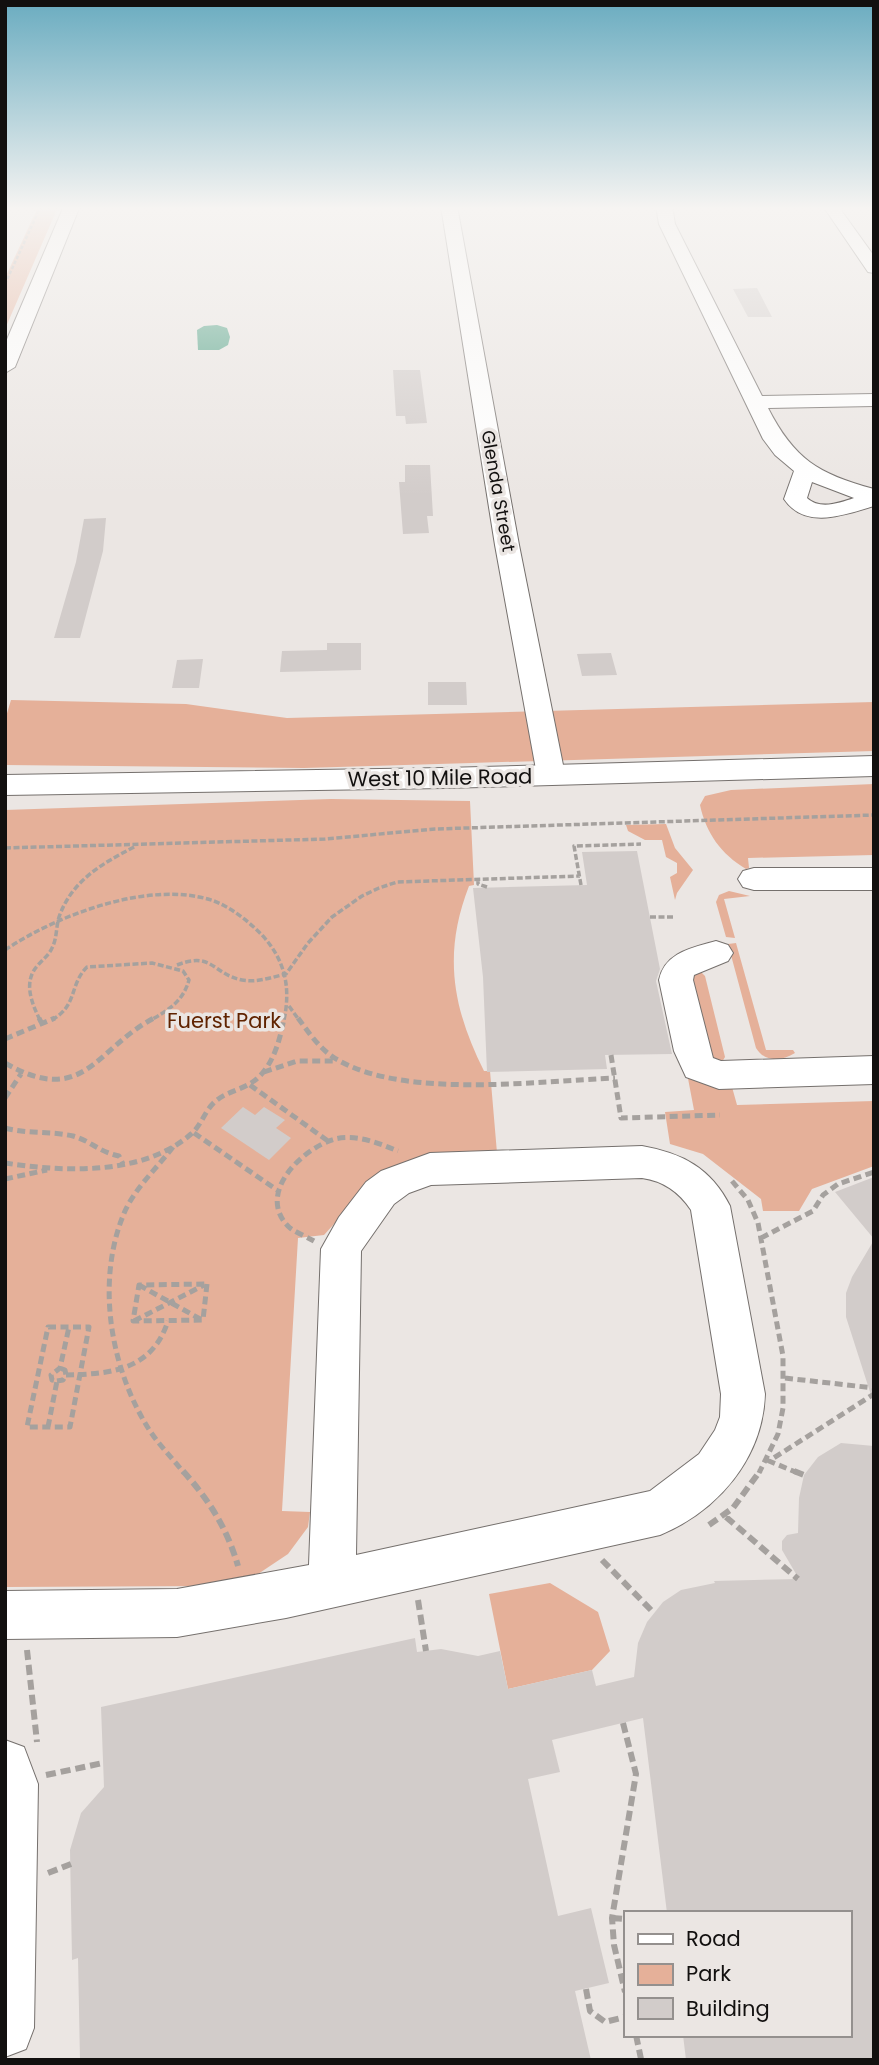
<svg xmlns="http://www.w3.org/2000/svg" width="879" height="2065" viewBox="0 0 879 2065" font-family="Poppins,sans-serif">
<rect width="100%" height="100%" fill="#ebe6e3"/>
<path fill="#e5b099" d="M38,207h20l-53,122v-51z
M11,700l175,4 101,14 587,-16v49l-570,17 -299,-3v-45z
M874,784v71l-126,3 1,10 -3,1c-25,-15 -40,-36 -46,-64l5,-9 26,-6z
M331,799l139,2 4,84 -5,1c-26,67 -17,121 15,185h6l7,82 -153,60 -20,22 -26,3 -16,273 28,1 -2,15 -20,27 -30,20 -48,12 -205,1v-777z
M666,824l9,24 18,22 -16,23 -2,7 -5,-23 7,-4v-10l-11,-6 -4,-17h-17l-17,-9 -2,-6z
M729,891l21,5 -26,3 11,39 -9,-1 -10,-35 3,-7z
M736,943l30,107h27l2,3c-13,8 -30,10 -39,-5l-28,-104z
M691,970h8l6,6 20,81 -3,5 -10,-1z
M686,1068l46,19 5,18 137,-4v65l-62,23 -13,22h-36l-2,-12 -58,-45 -33,-10 -5,-32 29,-2z
M550,1583l48,29 12,39 -18,19 -84,19 -19,-95z"/>
<path fill="#4d9f83" d="M217,325l10,3 3,9 -2,8 -9,5h-21l-1,-20 7,-4z"/>
<path fill="#d2ccca" d="M757,288l15,29h-24l-15,-28z
M393,370h27l7,53 -21,1 -1,-8h-9z
M405,465h25l3,51h-6l2,17 -26,1 -4,-52h6z
M106,518l-3,33 -23,87h-26l22,-76 8,-43z
M327,643h34v27l-81,2 2,-21 45,-1z
M611,653l6,22 -35,1 -5,-22z
M203,659l-4,29h-27l5,-28z
M428,682h38l1,23h-39z
M637,851l23,118 -4,12 16,73 -67,1 2,14 -120,3 -4,-95 -10,-89 114,-3 -5,-33z
M243,1107l12,8 9,-8 21,13 -9,8 15,10 -22,22 -48,-32z
M874,1177v62l-39,-47z
M874,1240v154l-3,1 -25,-78v-24l6,-16z
M841,1443l33,3v614h-188l-3,-25h166v-122h-182l-24,-195 -91,22 8,32 -32,7 30,137 33,-8 18,75 -34,8 16,69h-511l-2,-102 -6,2 -2,-110 11,-37 23,-26 -3,-80 314,-69 2,14 24,-3 37,7 22,-5 8,38 84,-19 4,16 38,-9 4,-34 9,-21 16,-20 18,-12 34,-7 -1,-2 85,-2 -17,-29v-9l5,-6 11,-2 1,-35 5,-23 14,-18z"/>
<g fill="none" stroke-linecap="round" stroke-linejoin="round">
<defs>
<path id="minor" d="M64,206h16l-65,161 -10,6v-29z
M441,206h16l62,339 46,230 -4,6 -10,3 -10,-3 -4,-6 -42,-230z
M656,206h16l3,18 87,172 112,-2v12l-106,2c26,51 50,66 106,81v17c-30,9 -69,24 -90,-7l10,-28 -19,-16 -12,-16 -104,-215zM812,482l42,16c-15,5 -34,12 -47,0z
M823,206h15l36,50v17l-6,-1z
M754,868h120v22h-120l-11,-3 -5,-8 5,-8z
M716,941l12,4 5,8 -5,8 -34,14 -1,5 20,78 8,3 153,-5v28l-155,5 -33,-12 -12,-26 -15,-71c6,-28 33,-32 57,-39z
M642,1146c40,7 69,22 88,60l35,188c-2,64 -47,117 -105,141l-374,83 -109,19 -172,2v-48l172,-2 132,-24 12,-316 18,-32 27,-35 15,-11 49,-18zM642,1178c22,3 37,14 49,32l30,184 -1,23 -5,13 -16,24 -49,37 -294,64 5,-304 33,-47 15,-11 22,-8z
M5,1740l19,7 14,37 -4,244 -8,21 -21,8z"/>
<path id="major" d="M874,756v20l-430,12 -439,7v-20l439,-7z"/>
</defs>
<use href="#minor" stroke="#75706d" stroke-width="2"/>
<use href="#major" stroke="#75706d" stroke-width="2"/>
<path stroke="#a5a19e" stroke-width="2.5" stroke-dasharray="3.5 2" stroke-linecap="butt" d="M5,284l36,-78"/>
<path stroke="#a5a19e" stroke-width="3.5" stroke-dasharray="6 2.5" stroke-linecap="butt" d="M5,848l320,-9 110,-10 439,-14
M478,879v5l9,3
M581,885l-7,-39 67,-2
M650,917h25
M5,950c52,-35 146,-71 209,-49 18,7 34,20 48,34 23,25 29,52 22,85
M177,965c36,-14 35,9 65,15 15,3 30,-3 44,-6l22,-31 24,-26 30,-21 17,-8 18,-6 183,-6
M289,1006l10,14
M40,1020c-9,-18 -17,-39 -2,-55 5,-6 11,-10 14,-17 5,-9 4,-21 7,-31 13,-37 44,-54 77,-71
M52,1020c26,-15 17,-35 35,-53l65,-4 31,8 6,9c-6,21 -19,29 -38,40"/>
<path stroke="#a5a19e" stroke-width="5" stroke-dasharray="8 4.5" stroke-linecap="butt" d="M39,1018l2,4
M298,1018c11,15 23,33 40,42 67,39 201,21 277,18
M5,1039l50,-21
M611,1055l10,63 99,-3
M5,1063c79,45 90,-14 149,-45
M264,1072l33,-11h40
M250,1085l78,56
M5,1098l16,-24
M5,1128c22,6 46,3 68,8 18,5 26,16 46,20l4,8
M194,1133l83,57
M173,1147c-16,21 -37,40 -48,64 -30,69 -15,158 25,220 10,15 23,28 34,42
M5,1163c59,9 138,13 186,-29 11,-9 14,-25 26,-34 10,-8 23,-10 34,-17 21,-13 29,-42 33,-65
M5,1179l42,-9
M732,1181l16,19 10,23 25,133v52l-5,26 -19,39
M761,1238l52,-27 10,-16 15,-11 36,-12
M314,1241c-7,-4 -17,-8 -24,-13 -36,-33 12,-80 45,-89 22,-5 43,4 63,12
M207,1284l-4,36 -70,1 6,-36z
M139,1285l63,35
M134,1321l70,-36
M48,1327h41l-19,100h-43z
M66,1375c46,-1 86,-5 102,-54
M785,1378l89,10
M57,1381l6,-1 3,-5 -1,-5 -5,-2
M48,1427l9,-46 -5,-1 -1,-5 9,-7 9,-41
M798,1473l-29,-12 105,-67"/>
<path stroke="#a5a19e" stroke-width="6" stroke-dasharray="10 5" stroke-linecap="butt" d="M183,1471c26,29 44,57 55,95
M794,1471l10,4
M726,1517l72,62
M709,1525l24,-17 27,-37
M602,1560l51,52
M418,1600l8,51
M27,1650l10,92
M623,1723l13,51 -24,144 2,27 11,47
M46,1775l57,-12
M48,1873l23,-9
M612,1918l13,1
M586,1989l4,22 15,11 20,-5
M636,2035l5,24"/>
<use href="#minor" fill="#fff" fill-rule="evenodd"/>
<use href="#major" fill="#fff" fill-rule="evenodd"/>
</g>
<linearGradient id="sky" x2="0" y2="1"><stop stop-color="#6aacc0"/><stop offset="0.42" stop-color="#f6f4f2"/><stop offset="1" stop-color="#f6f4f2" stop-opacity="0"/></linearGradient>
<rect width="879" height="496" fill="url(#sky)"/>
<g text-anchor="middle" stroke-width="7" stroke-linejoin="round" paint-order="stroke">
<g font-size="18" fill="#12100f" stroke="#ebe6e3">
<text transform="translate(498 491) rotate(80)" y="6">Glenda Street</text>
</g>
<g font-size="21" fill="#12100f" stroke="#ebe6e3">
<text transform="translate(440 778) rotate(-1)" y="7">West 10 Mile Road</text>
</g>
<g font-size="21" fill="#602300" stroke="#ebe6e3">
<text x="224" y="1028">Fuerst Park</text>
</g>
</g>
<rect width="879" height="2065" fill="none" stroke="#12100f" stroke-width="14"/>
<rect x="624" y="1911" width="228" height="126" fill="#ebe6e3" stroke="#94908e" stroke-width="2"/>
<rect x="638" y="1934" width="35" height="10" fill="#ffffff" stroke="#94908e" stroke-width="2"/>
<text x="686" y="1946" font-size="21" fill="#12100f">Road</text>
<rect x="638" y="1964" width="35" height="21" fill="#e5b099" stroke="#94908e" stroke-width="2"/>
<text x="686" y="1981" font-size="21" fill="#12100f">Park</text>
<rect x="638" y="1998" width="35" height="21" fill="#d2ccca" stroke="#94908e" stroke-width="2"/>
<text x="686" y="2016" font-size="21" fill="#12100f">Building</text>
</svg>
